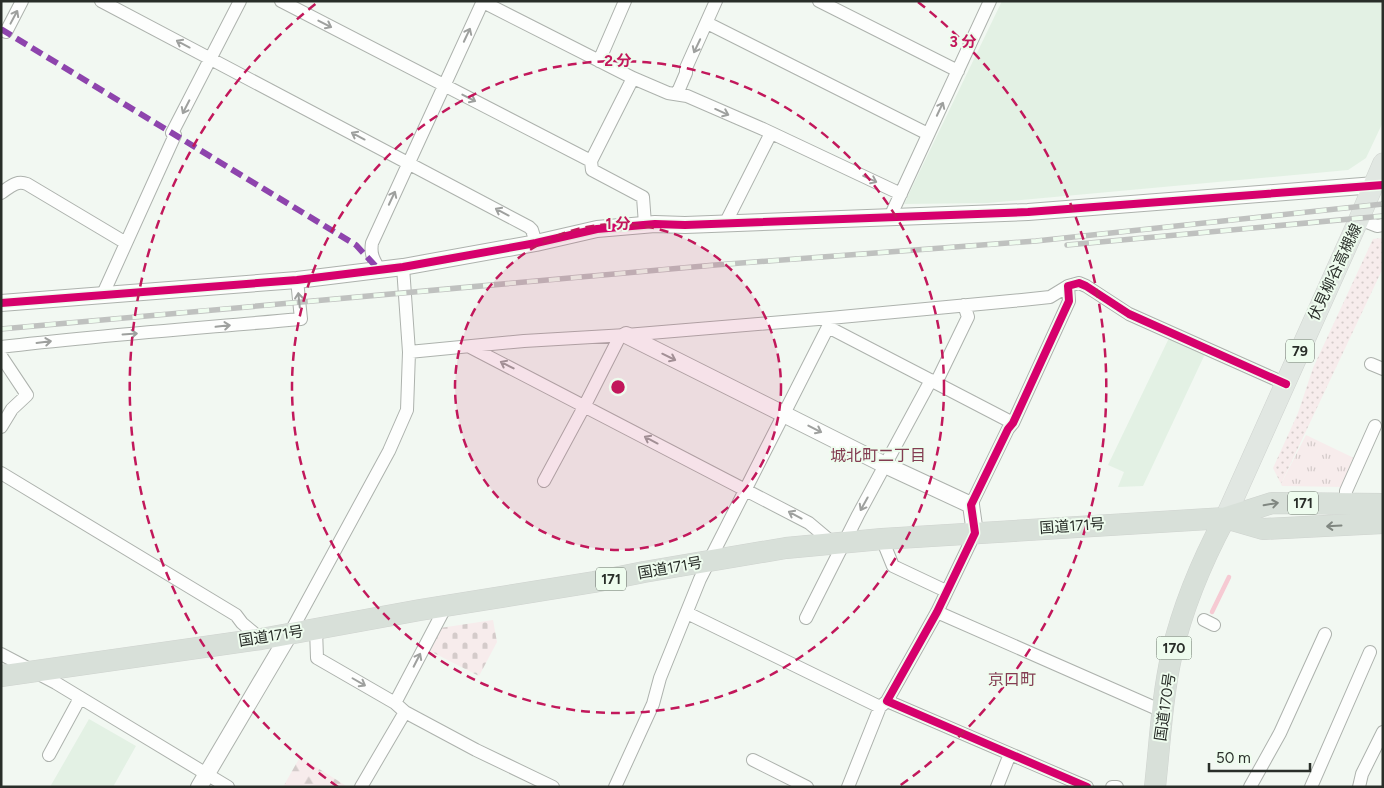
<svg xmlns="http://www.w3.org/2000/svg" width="1384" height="788" viewBox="0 0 1384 788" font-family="Figtree,'Noto Sans JP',sans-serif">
<defs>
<pattern id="grass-tufts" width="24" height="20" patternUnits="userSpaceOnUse" patternTransform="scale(1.25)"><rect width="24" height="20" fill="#f7ecec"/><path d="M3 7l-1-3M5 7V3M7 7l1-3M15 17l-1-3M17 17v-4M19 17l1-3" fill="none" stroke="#d4cbca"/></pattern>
<pattern id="forest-firs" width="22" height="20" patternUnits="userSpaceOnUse" patternTransform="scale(1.25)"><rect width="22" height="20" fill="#f7ecec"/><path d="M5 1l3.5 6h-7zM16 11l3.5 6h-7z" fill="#d4cbca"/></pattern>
<pattern id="cemetery-stones" width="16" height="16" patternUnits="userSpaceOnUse" patternTransform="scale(1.25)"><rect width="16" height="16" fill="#f7ecec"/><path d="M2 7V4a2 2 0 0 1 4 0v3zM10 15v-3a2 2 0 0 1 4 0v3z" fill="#d4cbca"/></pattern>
<pattern id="park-dots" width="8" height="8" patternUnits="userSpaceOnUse" patternTransform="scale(1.25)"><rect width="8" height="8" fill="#f7ecec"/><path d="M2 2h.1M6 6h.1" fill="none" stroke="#d4cbca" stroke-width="1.8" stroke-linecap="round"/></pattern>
</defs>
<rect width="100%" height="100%" fill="#f2f8f2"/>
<path fill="#e3f1e4" d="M1002,1h381v121l-17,36 -18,12 -360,33 -84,1z
M1169,338l36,16 -62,132 -25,1 6,-15 -16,-7z
M89,719l47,27 -23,41h-63z"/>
<path fill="url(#grass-tufts)" d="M1306,435l50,24 -13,28 -61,-1 -1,-2z"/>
<path fill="url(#forest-firs)" d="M300,757l48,30h-65z"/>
<path fill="url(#cemetery-stones)" d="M493,620l4,22 -18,34 -51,-26 12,-22z"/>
<path fill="url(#park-dots)" d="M1383,238v30l-102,216 -8,-16 25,-55 15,-45 60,-129z"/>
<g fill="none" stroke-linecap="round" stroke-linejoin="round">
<path stroke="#f6cad3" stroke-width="4.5" d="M1212,612l17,-35"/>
<defs>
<path id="minor" d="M101,1l428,226 3,3 4,13
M281,1l310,160
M819,1l139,70
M483,2l150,76 35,15 19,3 76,33 138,65
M707,23l221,111
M6,32l16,-31
M599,61l26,-60
M633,78l-42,83 1,9 51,27 2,27
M677,94l9,-21v-5l30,-67
M172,133l68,-132
M1,193c9,-6 15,-13 26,-9l99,59
M890,217l100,-216
M1359,219l18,7 6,-1
M725,224l46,-91
M380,271c-6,-11 -10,-16 -8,-28l111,-242
M103,294l72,-159
M828,327l108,56 32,-66 -4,-12
M1,347c100,-12 200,-19 300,-28l-4,-39
M470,347l339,176 25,21
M409,352l115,-11 102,-6 204,-17 192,-18 28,-3 18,-11
M1,356l26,39 -15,14 -11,18
M1371,364l12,5
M936,383l77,40
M1,473l235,142 6,8 19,16
M544,481l41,-76 35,-69
M1346,504v-13l29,-65
M971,505l37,-76 5,-6 56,-122 -1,-15 11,-3 7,3 43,28 157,70
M975,533l-38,79 -50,89 200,86
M882,539l11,27 53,25
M937,612l225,99
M687,613l193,94
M806,618l52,-103 73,-135
M1204,620l10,5
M316,629l1,29 78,45 10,9 71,38 77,37
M290,633l99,-182 18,-41 2,-58 -6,-85
M1,654l55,29 172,104
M395,703l51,-97
M49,755l31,-57
M753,760l54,27
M361,787l44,-75
M615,787l38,-83 7,-26 40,-99 128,-252 2,-9
M848,787l32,-80 7,-6
M997,787l13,-33
M1112,787h5
M1250,787l30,-54 45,-99
M1311,787l59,-135
M1359,787l3,-13 21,-42"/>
<path id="tertiary" d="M1,303l296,-23 106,-13 133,-24 61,-14 58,-5 30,1 343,-13 347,-27
M626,335l259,130 86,40 4,28
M199,787l91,-154"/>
<path id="primary" d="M1225,518l134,-299 24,-56"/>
<path id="trunk" d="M1225,518l38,11 120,-6
M1,676l260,-37 159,-29 174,-28 50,-10 142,-24 96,-9 343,-21 47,-15 111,1
M1155,787c5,-45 7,-90 17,-134 11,-47 30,-92 53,-135"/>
</defs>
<use href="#minor" stroke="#adb2ad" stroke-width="14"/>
<use href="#tertiary" stroke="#adb2ad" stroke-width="18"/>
<use href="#primary" stroke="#cfd3cf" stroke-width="21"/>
<use href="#trunk" stroke="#cfd3cf" stroke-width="22"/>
<use href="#minor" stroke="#fdfefd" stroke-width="12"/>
<use href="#tertiary" stroke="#fdfefd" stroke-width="16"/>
<use href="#primary" stroke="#e1e7e2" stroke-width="20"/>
<use href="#trunk" stroke="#d8e0d9" stroke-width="21"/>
<defs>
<path id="rail" d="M1067,245l316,-29
M1,329l714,-64 321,-24 347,-37"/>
</defs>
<use href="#rail" stroke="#bfc1bf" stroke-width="5.5"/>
<use href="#rail" stroke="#eefcee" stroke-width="4" stroke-dasharray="11" stroke-linecap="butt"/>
<path stroke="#8e44ad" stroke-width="6" stroke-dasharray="12 6" stroke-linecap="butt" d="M1,29l355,216 24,26"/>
<defs>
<path id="cycleway" d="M1,303l296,-23 106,-13 133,-24 61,-14 58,-5 30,1 343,-13 355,-27
M1087,787l-200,-86 50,-89 38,-79 -4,-28 37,-76 5,-6 56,-122 -1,-15 11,-3 7,3 43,28 157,70"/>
</defs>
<use href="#cycleway" stroke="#eefcee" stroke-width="11"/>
<use href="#cycleway" stroke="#d6006c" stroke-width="8"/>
</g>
<defs><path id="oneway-shaft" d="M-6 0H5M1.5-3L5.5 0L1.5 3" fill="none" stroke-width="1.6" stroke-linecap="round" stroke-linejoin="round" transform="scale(1.25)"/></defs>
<g stroke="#9ea09e">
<use href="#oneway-shaft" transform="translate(14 17) rotate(-62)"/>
<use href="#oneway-shaft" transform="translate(325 24) rotate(27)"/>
<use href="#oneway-shaft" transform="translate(467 35) rotate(-65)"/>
<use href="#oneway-shaft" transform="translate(183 44) rotate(-152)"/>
<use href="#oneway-shaft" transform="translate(697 46) rotate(115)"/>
<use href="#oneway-shaft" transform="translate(469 98) rotate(27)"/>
<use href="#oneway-shaft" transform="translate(186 107) rotate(117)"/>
<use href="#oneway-shaft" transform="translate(940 109) rotate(-65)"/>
<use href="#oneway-shaft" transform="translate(722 112) rotate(24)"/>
<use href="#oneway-shaft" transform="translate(358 136) rotate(-152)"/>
<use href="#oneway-shaft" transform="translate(870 179) rotate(25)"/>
<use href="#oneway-shaft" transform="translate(392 198) rotate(-65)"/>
<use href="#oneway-shaft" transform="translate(502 212) rotate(-152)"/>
<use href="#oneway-shaft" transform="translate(299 300) rotate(-96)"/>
<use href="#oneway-shaft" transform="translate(223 326) rotate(-6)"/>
<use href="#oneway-shaft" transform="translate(130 334) rotate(-4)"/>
<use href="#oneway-shaft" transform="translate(44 342) rotate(-7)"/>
<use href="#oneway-shaft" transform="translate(669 357) rotate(26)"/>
<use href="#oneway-shaft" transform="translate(507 365) rotate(-153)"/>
<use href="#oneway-shaft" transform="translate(815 429) rotate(27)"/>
<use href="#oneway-shaft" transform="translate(651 440) rotate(-152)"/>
<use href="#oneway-shaft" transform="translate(864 504) rotate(119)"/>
<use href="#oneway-shaft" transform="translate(795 515) rotate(-152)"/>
<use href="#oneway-shaft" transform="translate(417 660) rotate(-63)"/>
<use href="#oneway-shaft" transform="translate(359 682) rotate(30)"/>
</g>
<g stroke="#808781">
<use href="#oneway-shaft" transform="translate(1271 504) rotate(-9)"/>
<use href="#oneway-shaft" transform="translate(1334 526) rotate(177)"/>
</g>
<circle cx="618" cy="387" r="163" fill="#c2185b" fill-opacity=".12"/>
<g fill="none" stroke="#c2185b" stroke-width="2.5" stroke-dasharray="9 6">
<circle cx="618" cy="387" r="163"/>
<circle cx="618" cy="387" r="326"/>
<path d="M338 787A488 488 0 0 1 318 2M918 2A488 488 0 0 1 898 787"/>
</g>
<g text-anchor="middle" stroke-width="4" stroke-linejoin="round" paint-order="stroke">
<g fill="#eefcee" stroke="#646c64" stroke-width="1">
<rect x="1286" y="339.5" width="28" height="23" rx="4"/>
<rect x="1288" y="491.5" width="30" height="23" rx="4"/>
<rect x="596" y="567.5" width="30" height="23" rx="4"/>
<rect x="1156.5" y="636.5" width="35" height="23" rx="4"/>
</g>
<g font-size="14" font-weight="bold" fill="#292e29">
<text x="1300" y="356">79</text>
<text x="1303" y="508">171</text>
<text x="611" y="584">171</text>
<text x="1174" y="653">170</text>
</g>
<g font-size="15" fill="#292e29" stroke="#eefcee">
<text transform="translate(1335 272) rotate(-65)" y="5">伏見柳谷高槻線</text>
<text transform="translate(1072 526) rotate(-4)" y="5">国道171号</text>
<text transform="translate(670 568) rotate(-10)" y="5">国道171号</text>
<text transform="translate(271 636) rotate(-9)" y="5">国道171号</text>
<text transform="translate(1165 707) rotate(-82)" y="5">国道170号</text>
</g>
<g font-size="16" fill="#833c51" stroke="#eefcee">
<text x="878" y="461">城北町二丁目</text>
<text x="1012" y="685">京口町</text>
</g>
</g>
<circle cx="618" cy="387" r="8" fill="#c2185b" stroke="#eefcee" stroke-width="2.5"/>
<g font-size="15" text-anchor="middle" font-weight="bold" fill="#c2185b" stroke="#eefcee" stroke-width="4" stroke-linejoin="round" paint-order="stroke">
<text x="963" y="47">3 分</text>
<text x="618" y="66">2 分</text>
<text x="618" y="229">1 分</text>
</g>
<rect width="1384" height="788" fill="none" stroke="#292e29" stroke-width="5"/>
<path d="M1209 763v8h101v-8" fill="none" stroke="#292e29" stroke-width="2.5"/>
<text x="1216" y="763" font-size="15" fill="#292e29" stroke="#eefcee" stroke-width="4" paint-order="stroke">50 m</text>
</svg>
